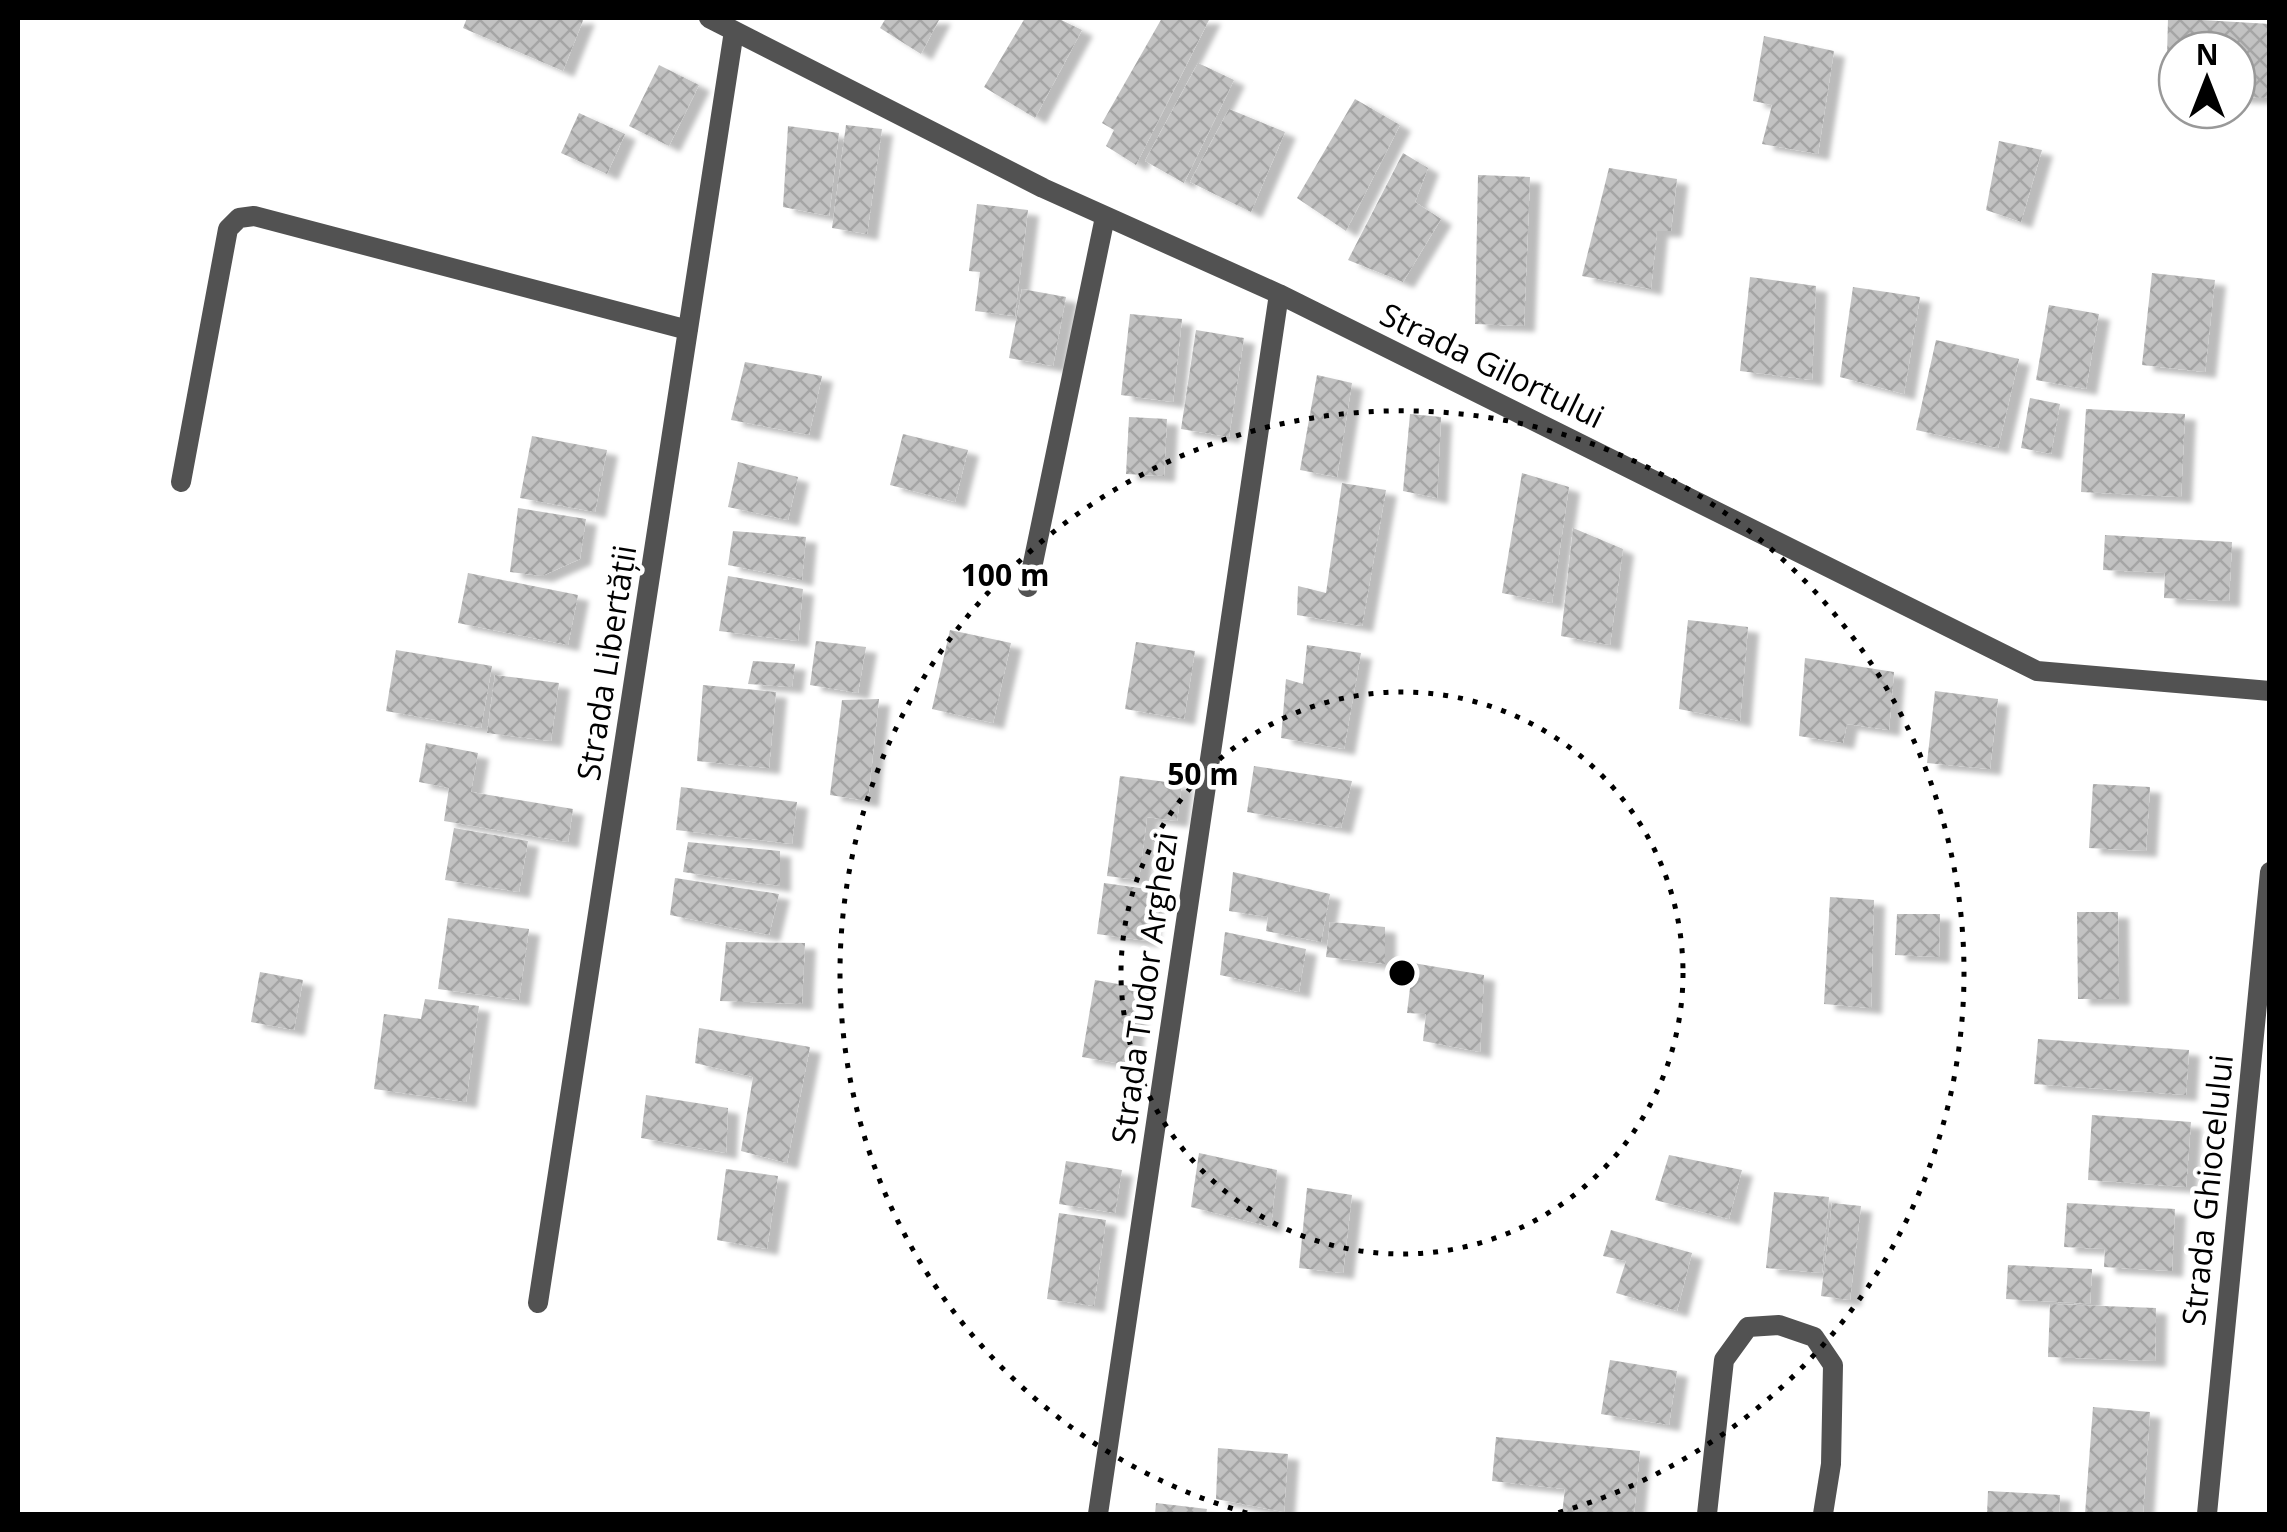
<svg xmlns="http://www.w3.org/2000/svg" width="2287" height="1532" viewBox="0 0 2287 1532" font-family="'Open Sans',sans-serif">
<defs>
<pattern id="building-cross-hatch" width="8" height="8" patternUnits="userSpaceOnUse" patternTransform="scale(2.5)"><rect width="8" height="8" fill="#c2c2c2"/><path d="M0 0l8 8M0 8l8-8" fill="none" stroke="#a5a5a5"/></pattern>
<filter id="shadow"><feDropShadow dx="11" dy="6" stdDeviation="2.5" flood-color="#0004"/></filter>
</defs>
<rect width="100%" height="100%" fill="#fff"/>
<path fill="url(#building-cross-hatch)" filter="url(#shadow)" d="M467,18h117l-21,53 -100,-43z
M886,18h54l-19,36 -41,-26z
M1025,18h32l25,12 -47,88 -51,-31z
M1162,18h48l-74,147 -30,-19 8,-16 -12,-7z
M2168,18l102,6v74l-33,-1v-47h-60v7l-10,-1z
M1764,36l70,15 -16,103 -56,-10 10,-39 -19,-4z
M1198,63l36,17 -50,103 -39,-22z
M659,65l40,20 -30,61 -40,-20z
M1355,99l45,26 -54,106 -49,-33z
M1229,109l56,23 -34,80 -61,-30z
M579,113l46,21 -18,40 -46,-21z
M846,125l36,4 -15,105 -35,-6z
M788,126l51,7 -10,83 -46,-9z
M1999,141l43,9 -21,72 -35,-12z
M1403,153l25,15 -13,34 26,17 -38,63 -55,-22z
M1609,168l68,11 -6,52h-14l-6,58 -69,-13z
M1478,175l52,2 -6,149 -49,-2z
M977,204l51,6 -13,106 -40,-5 5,-39 -11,-1z
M2152,273l63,7 -10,92 -63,-7z
M1750,277l66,9 -4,94 -72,-9z
M1853,287l67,10 -16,97 -64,-17z
M1022,289l44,8 -13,69 -44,-8z
M2049,305l50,9 -13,75 -50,-9z
M1130,314l52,5 -9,83 -52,-7z
M1196,330l48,8 -15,99 -48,-8z
M1936,340l83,19 -21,89 -82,-18z
M745,362l77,14 -13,59 -78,-15z
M1317,375l35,8 -15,94 -37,-7z
M2030,398l30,6 -9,50 -30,-6z
M2086,409l99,5 -4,83 -100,-5z
M1410,414l31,3 -4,81 -34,-7z
M1129,417l38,2 -3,57 -38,-2z
M903,434l65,16 -13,52 -65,-17z
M532,436l75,14 -12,62 -75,-14z
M738,462l60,15 -10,43 -60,-13z
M1522,473l47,14 -17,116 -50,-10z
M1342,483l44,7 -24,136 -65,-11 1,-29 28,7z
M518,508l68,11 -6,40 -38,17 -32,-4z
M1573,528l50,21 -13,96 -49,-9z
M733,531l73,6 -4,43 -74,-15z
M2105,535l127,7 -3,59 -65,-3 1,-25 -62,-3z
M468,573l110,22 -10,50 -110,-22z
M728,576l75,13 -5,52 -79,-10z
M1688,620l60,7 -8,94 -61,-12z
M950,630l61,13 -18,80 -61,-14z
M816,641l50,6 -8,46 -48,-8z
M1136,642l59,9 -11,68 -59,-10z
M1307,645l54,8 -17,96 -63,-11 5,-59 17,5z
M396,650l96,16 -11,62 -95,-17z
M1805,658l89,14 -5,58 -42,-6 -4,19 -44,-7z
M753,661l42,3 -3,23 -44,-3z
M495,675l64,8 -8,58 -64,-8z
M703,685l73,7 -7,76 -72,-7z
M1935,691l63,8 -8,70 -63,-6z
M879,699l-11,102 -38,-6 12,-95z
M426,743l52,10 -7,39 102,17 -5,33 -124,-21 5,-33 -30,-6z
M1254,766l98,15 -11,47 -94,-16z
M1120,776l62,8 -5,37 -30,-4 -8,63 -32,-4z
M2093,784l57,3 -4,64 -57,-3z
M681,787l116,15 -5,42 -116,-14z
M454,828l74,13 -9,51 -74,-12z
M688,842l92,9v35l-97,-14z
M1233,872l97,22 -9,48 -55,-11 2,-14 -39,-6z
M675,878l104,16 -10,41 -99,-20z
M1104,883l51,7 -7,51 -51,-7z
M1830,897l44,3 -3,108 -47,-4z
M2077,912h41l1,87h-41z
M1897,914h43l-1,43 -44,-2z
M448,918l81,11 -10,71 -81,-11z
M1330,922l55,5v37l-59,-7z
M1225,932l81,17 -7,43 -79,-17z
M726,942l79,1 -3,61 -82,-3z
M1413,963l71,12 -4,77 -57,-11 3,-27 -19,-1z
M260,972l43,8 -9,50 -43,-8z
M1095,980l46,8 -13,77 -46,-8z
M425,999l54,7 -13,96 -92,-13 10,-75 37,5z
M699,1028l111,19 -23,116 -46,-12 12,-74 -58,-14z
M2038,1039l151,11 -3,45 -152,-11z
M646,1095l82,13 -2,45 -85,-15z
M2092,1115l99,7 -5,65 -98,-7z
M1199,1153l78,17 -6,57 -80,-20z
M1669,1155l73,15 -13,49 -74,-19z
M1066,1161l56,9 -7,43 -56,-9z
M726,1169l52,7 -11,73 -50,-9z
M1307,1188l45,7 -9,78 -44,-5z
M1774,1192l55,5 -7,76 -56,-5z
M1832,1203l29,3 -11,94 -29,-4z
M2067,1203l108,6 -3,62 -68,-4 1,-18 -41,-2z
M1059,1213l47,7 -12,86 -47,-7z
M1611,1230l81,23 -15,58 -61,-18 10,-32 -23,-5z
M2008,1265l84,4 -2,35 -84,-5z
M2050,1304l106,4 -1,53 -107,-4z
M1610,1360l67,11 -8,54 -68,-11z
M2093,1407l57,5 -7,102h-58z
M1496,1437l144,14 -6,63h-72l3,-25 -73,-8z
M1218,1448l70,6 -4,58 -68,-13z
M1988,1491l72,4 -1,19h-72z
M1156,1503l51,6 -1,5h-51z"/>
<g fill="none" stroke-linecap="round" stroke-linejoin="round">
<path stroke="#525252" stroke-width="20" d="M709,18l334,170 236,106 758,377 233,20
M181,482l47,-253 11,-11 15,-2 434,114
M1028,587l77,-370
M538,1303l196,-1272
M1098,1514l181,-1220
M1707,1514l17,-154 24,-33 31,-2 35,12 19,28 -2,99 -8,50
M2207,1514l63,-642"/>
</g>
<g fill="none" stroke="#000" stroke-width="5" stroke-dasharray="5 10">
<circle cx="1402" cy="973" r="281"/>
<path d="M1247 1513A562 562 0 1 1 1557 1513"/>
</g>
<g text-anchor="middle" stroke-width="9" stroke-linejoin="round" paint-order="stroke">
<g font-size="32" fill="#000" stroke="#fff">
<text transform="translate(1492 366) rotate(26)" y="11">Strada Gilortului</text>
<text transform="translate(607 663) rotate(-81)" y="11">Strada Libertății</text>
<text transform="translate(1145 988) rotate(-82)" y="11">Strada Tudor Arghezi</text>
<text transform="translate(2208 1190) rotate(-84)" y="11">Strada Ghiocelului</text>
</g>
</g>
<circle cx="1402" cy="973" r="15" fill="#000" stroke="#fff" stroke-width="5"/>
<g font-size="30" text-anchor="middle" font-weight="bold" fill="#000" stroke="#fff" stroke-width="9" stroke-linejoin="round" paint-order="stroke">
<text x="1005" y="586">100 m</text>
<text x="1203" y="785">50 m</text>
</g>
<rect width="2287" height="1532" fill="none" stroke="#000000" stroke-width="40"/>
<g transform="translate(2207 80)"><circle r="48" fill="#ffffff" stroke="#999999" stroke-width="2.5"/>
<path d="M0-8L18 38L0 25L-18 38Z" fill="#000000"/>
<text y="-15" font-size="28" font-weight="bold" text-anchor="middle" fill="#000000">N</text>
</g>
</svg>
